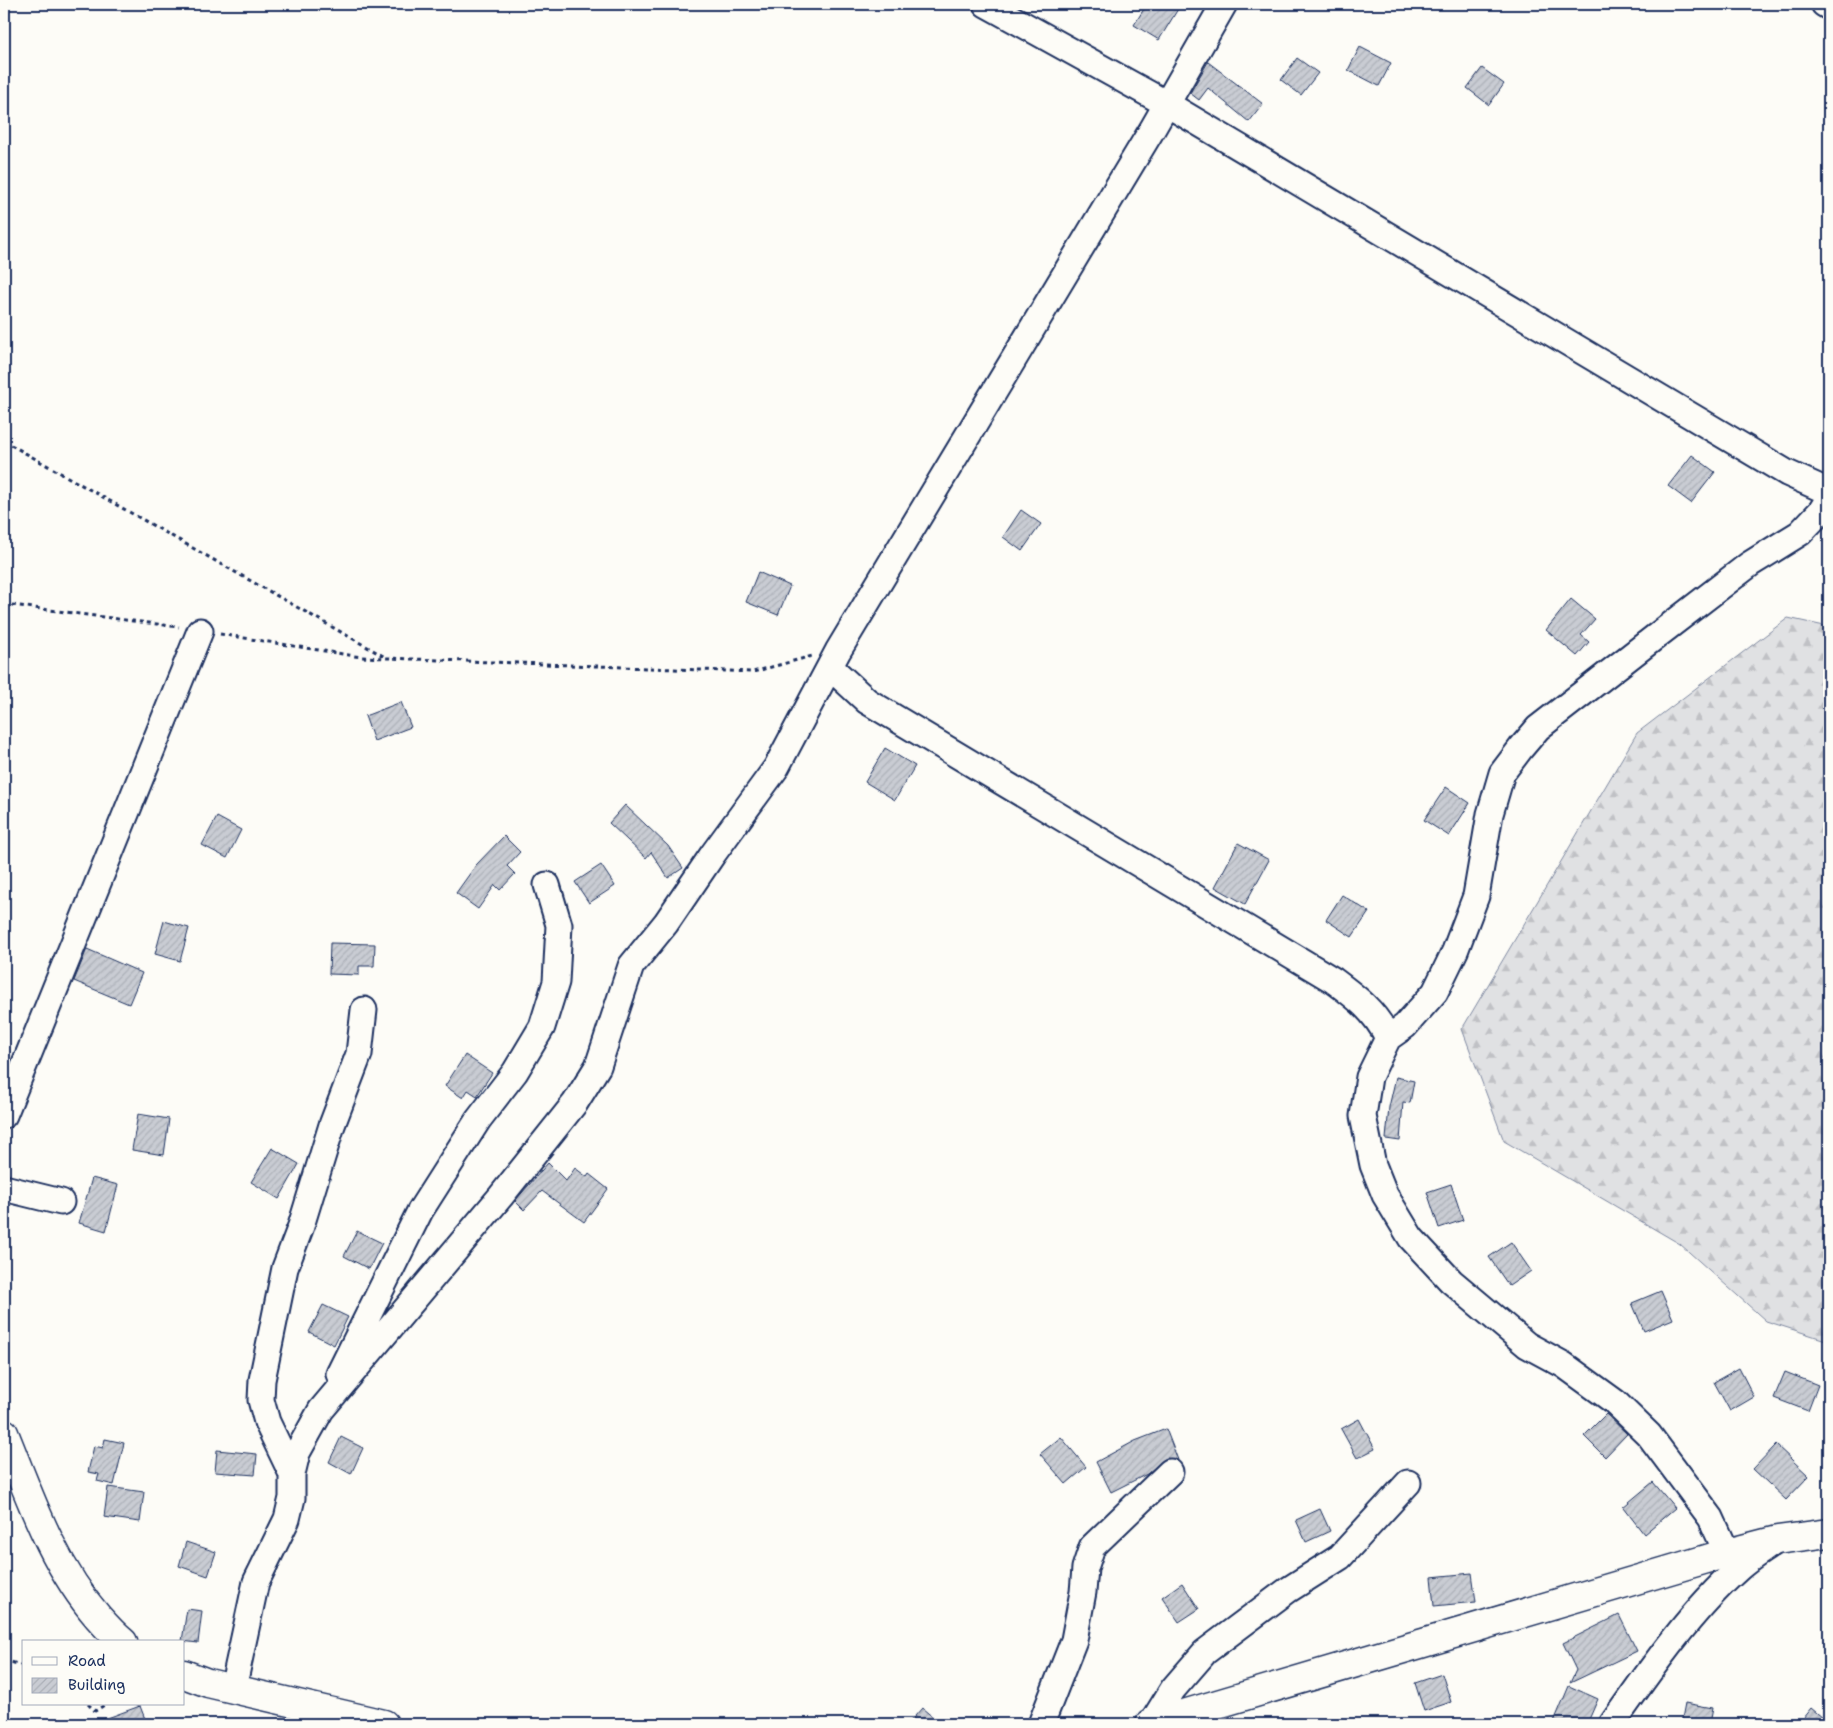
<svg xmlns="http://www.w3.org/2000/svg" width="1833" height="1728" viewBox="0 0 1833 1728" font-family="'Shantell Sans',sans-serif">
<defs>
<pattern id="forest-firs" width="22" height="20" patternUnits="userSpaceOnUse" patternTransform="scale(1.25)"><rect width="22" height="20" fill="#e0e1e3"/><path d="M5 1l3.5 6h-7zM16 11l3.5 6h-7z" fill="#c0c1c5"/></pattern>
<pattern id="building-hatch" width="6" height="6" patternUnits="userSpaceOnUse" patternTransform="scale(1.25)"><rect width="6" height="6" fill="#c9ccd3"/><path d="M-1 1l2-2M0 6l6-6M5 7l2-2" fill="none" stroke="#acb0b8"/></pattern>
</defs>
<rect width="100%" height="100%" fill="#fdfcf7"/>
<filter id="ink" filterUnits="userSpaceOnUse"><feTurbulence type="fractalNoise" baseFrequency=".02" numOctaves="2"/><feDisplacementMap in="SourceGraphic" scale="10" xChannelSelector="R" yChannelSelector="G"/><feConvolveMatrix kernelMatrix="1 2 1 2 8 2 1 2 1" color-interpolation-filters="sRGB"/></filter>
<g filter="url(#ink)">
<path fill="url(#forest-firs)" stroke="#7e88a0" d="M1788,618l41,9v714l-63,-20 -86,-77 -176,-103 -42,-112 175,-296z"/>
<path fill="url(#building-hatch)" stroke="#1b2f5e" d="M1147,4h34l-22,36 -25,-15z
M1360,47l31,16 -12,23 -31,-16z
M1297,58l21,15 -17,22 -20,-15z
M1208,62l55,42 -14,18 -41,-34 -9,12 -9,-7z
M1482,68l22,16 -15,21 -22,-17z
M1692,455l23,17 -24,31 -23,-17z
M1021,510l20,14 -19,27 -19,-14z
M758,572l32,14 -12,29 -32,-13z
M1571,599l24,20 -14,16 8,7 -12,14 -31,-26z
M401,702l10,25 -37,14 -9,-25z
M885,748l30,18 -20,34 -30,-18z
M1446,787l24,16 -21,33 -25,-16z
M625,805l43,41 15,22 -15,10 -17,-26 -5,6 -37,-35z
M217,817l24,13 -14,28 -25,-13z
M504,836l16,16 -13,14 8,8 -15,16 -5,-5 -17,24 -22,-16 20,-28z
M1238,843l31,17 -24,44 -30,-17z
M601,865l14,21 -26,17 -14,-21z
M1342,895l27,17 -17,25 -26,-17z
M164,921l25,7 -9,33 -25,-7z
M330,943l45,1 -1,22h-15v9l-30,-1z
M87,949l55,24 -13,31 -55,-23z
M465,1055l27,18 -15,23 -9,-6 -5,8 -18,-12z
M1396,1077l18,4 -4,22 -7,-1 -3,39 -14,-2 3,-32z
M138,1114l31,5 -5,36 -32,-5z
M272,1148l27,16 -20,35 -28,-17z
M548,1163l18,18 9,-13 12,9 2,-3 19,15 -24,33 -42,-31 -18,19 -9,-9z
M92,1178l26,7 -12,46 -27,-8z
M1451,1184l12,36 -24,8 -12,-36z
M357,1231l25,12 -13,26 -25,-13z
M1511,1242l20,29 -22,15 -20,-29z
M1661,1291l12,28 -29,12 -12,-28z
M323,1305l25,12 -14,28 -25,-13z
M1739,1368l15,29 -24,14 -16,-29z
M1785,1372l33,13 -10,26 -34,-13z
M1606,1414l21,20 -22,23 -21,-21z
M1359,1419l16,30 -18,9 -16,-29z
M1166,1429l12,31 -12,-2 -19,16 -36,18 -15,-30 39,-21z
M341,1437l22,11 -12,26 -22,-12z
M1061,1437l25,30 -20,17 -26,-30z
M105,1439l19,4 -10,42 -17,-4 2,-7 -11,-2 6,-26 9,2z
M1776,1445l33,31 -23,24 -33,-31z
M217,1450l40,4 -2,21 -40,-3z
M1653,1482l22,26 -31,26 -21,-27z
M108,1487l36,5 -4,30 -36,-5z
M1320,1509l10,22 -24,11 -10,-22z
M186,1542l30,10 -8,24 -29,-10z
M1472,1573l4,29 -42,4 -3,-29z
M1182,1583l17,26 -20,13 -17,-25z
M187,1609l15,2 -4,32 -16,-2z
M1619,1615l18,36 -67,32 6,-13 -13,-27z
M1442,1674l9,28 -27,9 -9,-28z
M1569,1686l29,13 -11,25h-34z
M1685,1703l28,5 -3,16h-29z
M140,1706l7,18h-52l-1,-1z
M922,1708l19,16h-33z
M1811,1708l18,15v1h-31z"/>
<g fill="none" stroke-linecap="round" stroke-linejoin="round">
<defs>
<path id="minor" d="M986,4l181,100 620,369 42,19
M1824,4l5,3
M830,667l37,34 466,279c23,17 42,31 55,58
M4,1115l196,-484
M4,1188l57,14
M339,1374l81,-163 58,-91 37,-48 27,-45 14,-45 3,-57 -12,-40
M292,1474l-25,-52 -6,-22 1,-20 23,-112 16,-42 31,-101 27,-71 5,-44
M1727,1553l-16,-35 -62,-83 -34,-33 -51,-37 -37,-20 -76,-64 -40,-43 -26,-43 -12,-30 -10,-49 6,-39 19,-39 17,-12 30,-34 20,-41 21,-55 14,-82 12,-41 19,-25 17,-20 121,-94 91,-70 50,-31 21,-22 8,-13
M233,1689l23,-107 31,-63 5,-21v-24l5,-21 24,-43 180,-214 74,-93 23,-37 33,-100 35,-43 47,-69 63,-86 62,-117 315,-523 71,-124
M1152,1723l21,-34 32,-37 83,-62 52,-33 68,-74
M1041,1724l33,-84 9,-48 2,-24 7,-21 78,-75
M1612,1724c38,-54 78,-112 127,-156 11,-10 23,-17 34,-25"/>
<path id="major" d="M4,1433c26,64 48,131 94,184 8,9 16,18 25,25
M184,1674l24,9 176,41
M1150,1724l577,-171 50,-13 52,-7"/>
</defs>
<use href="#minor" stroke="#1b2f5e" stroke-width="29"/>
<use href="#major" stroke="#1b2f5e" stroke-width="31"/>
<path stroke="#1b2f5e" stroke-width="3" stroke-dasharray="4 4" stroke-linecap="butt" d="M4,441l381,216
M4,604l175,23
M220,634l141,23 392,15 59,-16
M4,1660l20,6
M88,1704l7,7 11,-7"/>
<use href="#minor" stroke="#fdfcf7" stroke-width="25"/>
<use href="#major" stroke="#fdfcf7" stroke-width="28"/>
</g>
</g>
<rect width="1833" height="1728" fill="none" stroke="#fdfcf7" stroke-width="20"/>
<rect x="10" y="10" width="1813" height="1708" fill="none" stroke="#1b2f5e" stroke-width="2" filter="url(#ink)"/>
<rect x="22" y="1640" width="162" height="65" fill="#fdfcf7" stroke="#a3aaba"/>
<rect x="32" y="1657" width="25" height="8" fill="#fdfcf7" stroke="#a3aaba"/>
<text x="68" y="1666" font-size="15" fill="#1b2f5e">Road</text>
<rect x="32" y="1678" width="25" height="15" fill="url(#building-hatch)" stroke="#a3aaba"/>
<text x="68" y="1690" font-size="15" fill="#1b2f5e">Building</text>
</svg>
